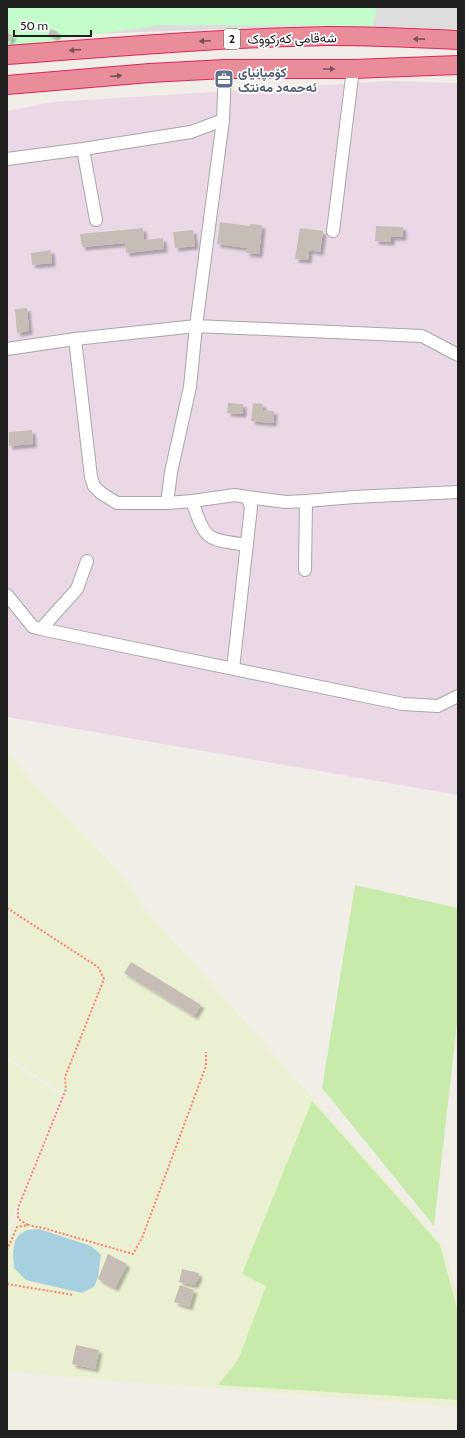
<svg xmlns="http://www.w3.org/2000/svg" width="465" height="1438" viewBox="0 0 465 1438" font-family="Cabin,Vazirmatn,sans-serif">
<defs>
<filter id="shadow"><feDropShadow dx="3.5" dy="3.5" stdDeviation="1" flood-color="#0004"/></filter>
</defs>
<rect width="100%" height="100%" fill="#f1eee7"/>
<path fill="#dedddd" d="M7,7h451v22l-133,-4 -233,9z"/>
<path fill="#ead8e6" d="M390,81l68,2v712l-451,-78v-606l46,-9z"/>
<path fill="#ecf0d2" d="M7,753l35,39 56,57 42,49 -1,4 303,342 16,52v111l-358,-27 -93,-9v-131l59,-145 -59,-39z
M7,1059l54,36 -54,135z"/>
<path fill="#c8ebac" d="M355,885l103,23v107l-24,211 -112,-138z
M312,1101l128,144 18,67v88l-240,-15 20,-25 28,-74 -24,-12z"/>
<path fill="#c4fbcb" d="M7,7h370l-4,19 -211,-1 -155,22z"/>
<path fill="#a6d0df" d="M39,1229l52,17 10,9 -3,22 -4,10 -12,6 -56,-13 -12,-12 -1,-15 2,-12 4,-6 8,-5z"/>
<path fill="#c6beb6" filter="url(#shadow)" d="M51,29l7,3 -3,6 -7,-4z
M7,32l6,4 -5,6h-1z
M220,222l30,4v-2l12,1 -3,29 -13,-1 1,-5 -30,-4z
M376,226l27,1v10h-12v5l-16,-1z
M143,228l1,12 19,-2 1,11 -38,4 -1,-10 -43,4 -2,-13z
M300,228l23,3 -3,21 -11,-2 -1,10 -13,-1z
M193,230l2,16 -20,2 -2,-16z
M51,250l1,13 -20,2 -1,-12z
M27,308l2,23 -12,2 -2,-24z
M228,403l15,1v10l-16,-1z
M253,403l10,1 -1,6 12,1 -1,12 -22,-2z
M32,430l1,14 -24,2v-14z
M131,962l70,43 -7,11 -70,-43z
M108,1254l19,10 -12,24 -17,-9z
M182,1269l17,4 -1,6 -4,6 -15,-3z
M180,1285l14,5 -5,17 -15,-5z
M76,1345l23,5 -4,19 -23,-5z"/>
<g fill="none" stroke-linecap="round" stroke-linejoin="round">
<defs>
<path id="minor" d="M83,149l13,71
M7,159l76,-10 108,-17 32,-12
M333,231l20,-162
M75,339l16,138 3,9 7,7 16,10h50l25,-2 43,-6 12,2 4,10 -18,162
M7,349l68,-10 121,-13 226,10 36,19
M247,497l39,5 20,-1 -1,69
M192,501c14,40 14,38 55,44
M306,501l48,-4 104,-5
M167,503l4,-31 19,-85 6,-61 27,-206 2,-51
M7,595l26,32 8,2 362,75 35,2 20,-10
M41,629l36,-40 10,-28"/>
<path id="highway" d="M7,55c107,-8 214,-17 321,-19 43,0 87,2 130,4
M7,85l143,-12 75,-4h128l105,-4"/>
</defs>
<use href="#minor" stroke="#a7a7a7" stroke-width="14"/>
<use href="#highway" stroke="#df245c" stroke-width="20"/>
<path stroke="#fc816c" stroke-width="2" stroke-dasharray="2 2" stroke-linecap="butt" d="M7,908l91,59 6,12 -39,98 1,12 -48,119v11l10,6
M7,1250l10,-23 11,-2 15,3 90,26 9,-16 64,-172v-14
M7,1284l67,11"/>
<use href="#minor" stroke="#fff" stroke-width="12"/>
<use href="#highway" stroke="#e98d9a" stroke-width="18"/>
</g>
<defs><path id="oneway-solid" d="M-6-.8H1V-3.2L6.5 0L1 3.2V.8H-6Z"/></defs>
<g fill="#7a5157">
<use href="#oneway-solid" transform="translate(419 39) rotate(-179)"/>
<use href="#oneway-solid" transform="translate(205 41) rotate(177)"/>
<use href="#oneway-solid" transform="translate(75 50) rotate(176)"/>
<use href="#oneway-solid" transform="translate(329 69)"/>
<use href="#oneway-solid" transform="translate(116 76) rotate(-5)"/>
</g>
<defs>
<symbol id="office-square" viewBox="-11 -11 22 22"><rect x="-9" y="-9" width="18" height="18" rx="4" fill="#5c6f8a" stroke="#fff"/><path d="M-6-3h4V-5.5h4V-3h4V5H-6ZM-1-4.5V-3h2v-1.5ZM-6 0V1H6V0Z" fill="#fff"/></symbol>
</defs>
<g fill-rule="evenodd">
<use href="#office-square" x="213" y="68" width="22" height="22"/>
</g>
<g text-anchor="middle" stroke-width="3.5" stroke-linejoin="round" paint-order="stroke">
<rect fill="#fff" stroke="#636363" stroke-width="1" x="224" y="29" width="16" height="20" rx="3"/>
<g font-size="12" font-weight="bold" fill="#202020">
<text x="232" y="43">2</text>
</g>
<g font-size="13" fill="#202020" stroke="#fff">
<text transform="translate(292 38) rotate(-1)" y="5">شەقامی کەرکووک</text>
</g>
<g font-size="13" font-weight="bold" fill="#4e5e75" stroke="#fff" text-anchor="start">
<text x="238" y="77">کۆمپانیای<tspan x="238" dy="15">ئەحمەد مەنتک</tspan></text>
</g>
</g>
<rect width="465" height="1438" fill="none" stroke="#202020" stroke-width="16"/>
<path d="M14 30v6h77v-6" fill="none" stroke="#202020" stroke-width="2"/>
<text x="20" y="30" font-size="12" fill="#202020" stroke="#ffffff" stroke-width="3" paint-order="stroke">50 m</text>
</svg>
